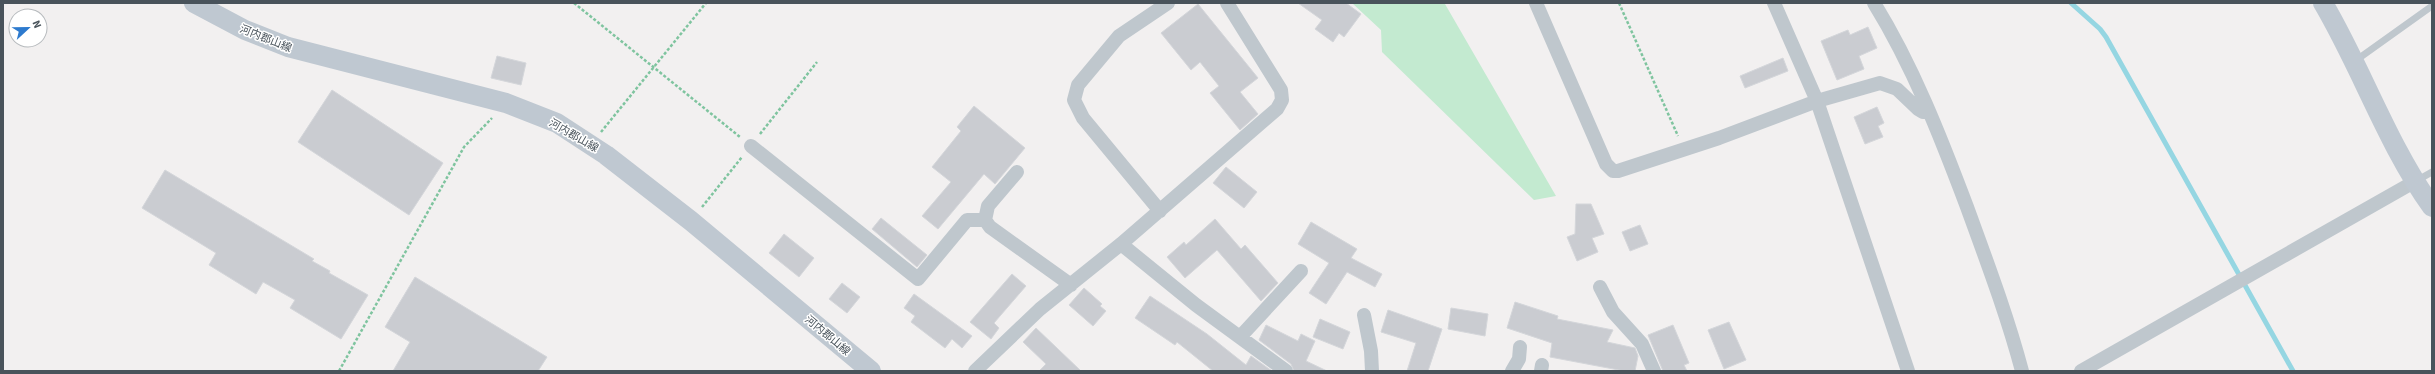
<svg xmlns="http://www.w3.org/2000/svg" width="2435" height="374" viewBox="0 0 2435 374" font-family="'Source Sans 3','Noto Sans JP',sans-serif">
<rect width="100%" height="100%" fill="#f2f0f0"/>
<path fill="#c3ead0" d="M1352,3h95l-2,1 111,192 -22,4 -152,-148 -1,-22z"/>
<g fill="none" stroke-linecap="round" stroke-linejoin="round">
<path stroke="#95d6e2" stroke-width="5" d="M2071,3l29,26 6,8 187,334"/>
</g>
<path fill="#caccd1" stroke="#d4d6da" d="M1298,3h48l15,11 -17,23 -5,-4 -6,9 -18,-13 7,-9z
M1198,4l60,74 -18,14 18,22 -18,16 -30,-37 9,-7 -19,-24 -9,8 -30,-37z
M1868,27l9,21 -18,8 5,13 -27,11 -16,-39 27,-11 2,5z
M497,56l29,7 -5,22 -30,-7z
M1783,58l5,13 -43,17 -5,-12z
M332,90l111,73 -34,52 -111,-73z
M974,106l51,42 -30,36 -11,-10 -46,55 -16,-13 29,-34 -19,-15 29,-36 -4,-4z
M1877,107l7,16 -6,3 5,11 -18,7 -11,-27z
M1226,167l31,25 -13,16 -31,-25z
M165,170l149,89 -2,2 18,10 -1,2 39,22 -27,44 -51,-31 5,-8 -23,-13 -9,-5 -7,12 -47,-29 7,-12 -74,-45z
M1576,204h15l13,30 -12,4 6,14 -21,9 -10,-24 8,-3z
M881,218l46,37 -10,12 -45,-38z
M1215,219l26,30 4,-4 33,38 -17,18 -44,-51 -32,28 -18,-21 17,-15 2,3z
M1311,222l46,27 -6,9 31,16 -7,13 -28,-15 -21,32 -17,-11 20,-30 -31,-19z
M1640,225l8,19 -18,7 -8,-19z
M784,234l30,24 -15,19 -30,-24z
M1012,274l14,12 -32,37 5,5 -8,11 -21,-17z
M415,277l132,80 -9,14h-145l17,-29 -25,-15z
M842,283l18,14 -13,16 -18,-14z
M1084,288l18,16 -2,2 6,5 -13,15 -24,-21z
M914,294l58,42 -10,12 -10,-9 -7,9 -34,-26 4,-6 -11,-8z
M1150,296l57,38 39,31 5,-9 21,15h-59l-36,-29 -2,3 -40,-27z
M1515,302l43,14 -1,3 56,11 -6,12 28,6 3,8 -3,15h-11l-74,-14 2,-14 -45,-15z
M1451,308l37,6 -3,22 -37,-7z
M1388,310l54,19 -14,42h-21l9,-28 -35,-11z
M1320,319l30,13 -7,17 -30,-12z
M1729,322l17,38 -22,9 -16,-39z
M1266,325l32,16 3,-7 14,7 -9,20 21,10h-33l-3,-7 -32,-24z
M1673,325l16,38 -5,2 3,6h-24l-15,-36z
M1036,328l22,21 23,22h-42l7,-7 -23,-22z"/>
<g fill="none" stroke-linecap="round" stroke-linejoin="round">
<path stroke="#7fc49f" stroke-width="2.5" stroke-dasharray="3 2" stroke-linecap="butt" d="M574,3l166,134
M1619,3l59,133
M601,132l105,-129
M760,134l57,-72
M702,207l40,-50
M339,371l125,-224 28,-29"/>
<path stroke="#bfc7cd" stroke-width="7" d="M2355,61l77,-55
M2416,181l16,-9"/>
<path stroke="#bfc7cd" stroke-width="14" d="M1536,3l70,161 7,7h5l101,-33 98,-37 63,-18 17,6 21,20 5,3h6
M1774,3l43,98 91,270
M1874,3c39,63 67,135 93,204 20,55 40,108 55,164
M751,146l167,133 49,-59h18
M1017,172l-29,34 -3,14 5,7 81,58
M1160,211l-77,-93 -9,-18 4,-15 41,-49 49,-33
M1121,244l75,61 90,66
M1600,287l13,25 29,32 12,27
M1364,315l7,36 1,20
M1240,337l61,-66
M975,371l65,-62 81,-65 156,-135 5,-9 -1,-10 -54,-87
M1512,371l7,-12 1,-12
M1541,371l1,-6
M2081,371l333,-189"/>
<path stroke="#bfc8d1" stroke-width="20" d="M194,3l51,27 43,17 218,56 51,20 49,32 85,66 180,150
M2323,3c39,66 64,141 109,204"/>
</g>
<g text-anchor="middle" stroke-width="3" stroke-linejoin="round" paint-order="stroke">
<g font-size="11" fill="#49535b" stroke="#fff">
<text transform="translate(266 38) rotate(22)" y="4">河内郡山線</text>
<text transform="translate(574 135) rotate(30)" y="4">河内郡山線</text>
<text transform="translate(828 335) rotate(40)" y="4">河内郡山線</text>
</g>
</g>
<rect width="2435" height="374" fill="none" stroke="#49535b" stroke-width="8"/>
<g transform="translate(28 28) rotate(68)"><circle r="19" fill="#ffffff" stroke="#b6babd"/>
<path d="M0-3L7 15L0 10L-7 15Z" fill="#2d7ace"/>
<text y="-6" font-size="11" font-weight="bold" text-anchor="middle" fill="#49535b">N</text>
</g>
</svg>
